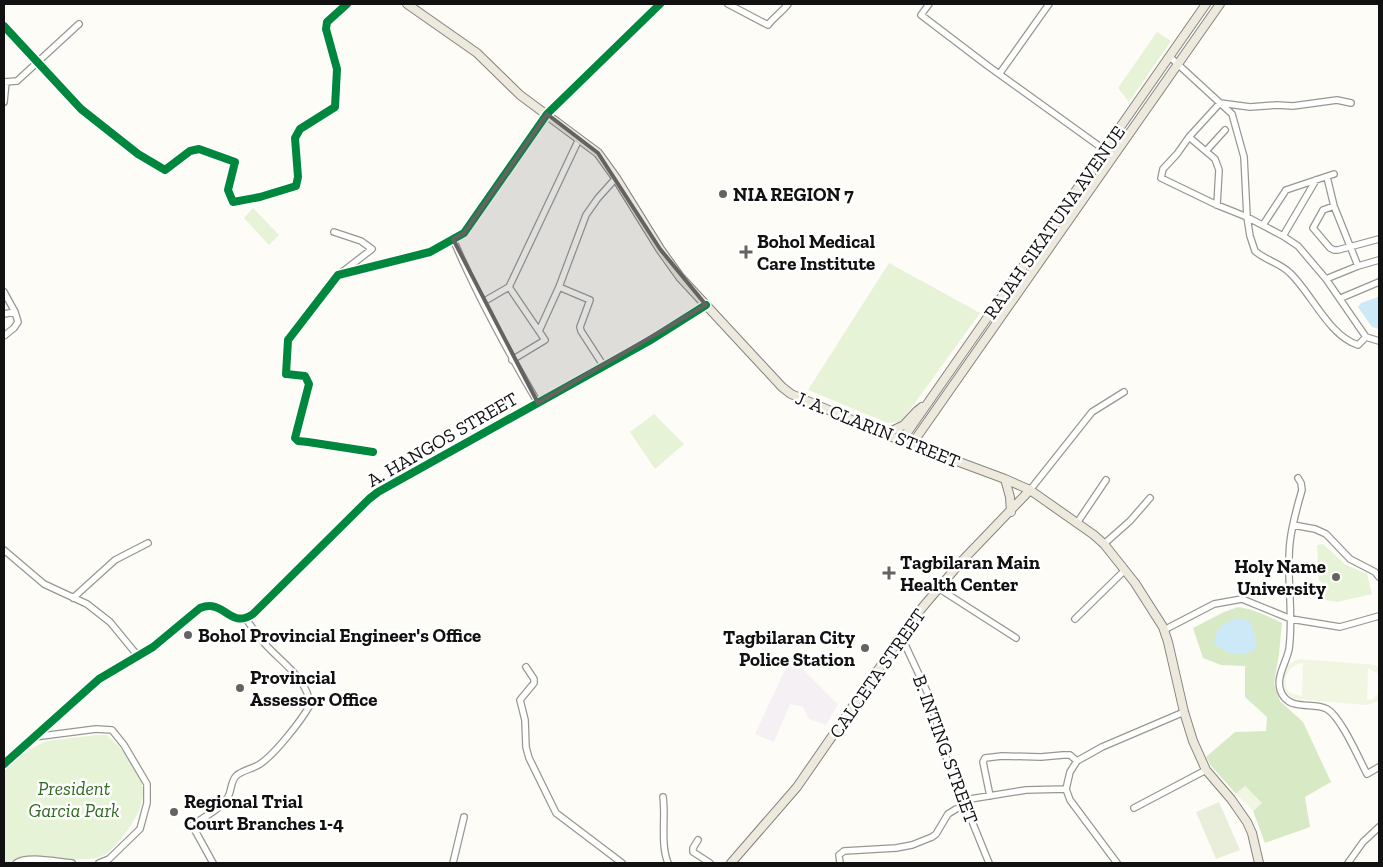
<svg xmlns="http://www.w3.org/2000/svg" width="1383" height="867" viewBox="0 0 1383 867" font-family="'Zilla Slab',serif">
<rect width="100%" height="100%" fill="#fdfcf7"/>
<path fill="#f5f0f3" d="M791,657l47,48 -12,20 -17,-6 -6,-12 -13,-3 -16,38 -19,-8z"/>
<path fill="#e7f3d7" d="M1157,32l14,9 -42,61 -11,-14z
M253,208l26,27 -10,10 -25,-27z
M889,263l91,50 -76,105 -5,4 -11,1 -80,-33z
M654,414l30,30 -29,25 -25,-37z
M1323,544l23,21 21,9 5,20 -35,8 -16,-3 1,-17 -3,-1 -2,-36z
M96,735h11c15,13 38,39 36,60 -1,12 -7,22 -13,32 -7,9 -16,22 -26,28 -15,9 -60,1 -79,1 -8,0 -13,7 -21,7v-92l22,-20 20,-10z"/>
<path fill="#d8eac5" d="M1238,607c15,2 30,9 44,16l-3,31 -5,30 6,17 23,21 28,60 -26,15 5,30 -45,16 -12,-32 8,-8 -16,-17 -9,8 -24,-27 -6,-10 29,-25 31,-1 1,-14 -22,-20v-31l-24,-1 -18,-7 -10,-30 31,-16z"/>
<path fill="#e9eedb" d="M1219,802l21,48 -24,9 -20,-47z"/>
<path fill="#f0f6e1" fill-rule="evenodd" d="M1299,659l76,6 4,3v6l-11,-6 -1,32 6,-1 6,-6v8l-13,4 -70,-6c-22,-8 -18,-33 3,-40zM1303,663l-1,33 -9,-2 -5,-3c-6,-13 0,-26 15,-28z
M1245,786l17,17 -9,8 -17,-17z"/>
<path fill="#cde8f7" d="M1378,297l1,1v31l-7,-2 -14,-20 3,-4z
M1236,618l12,2c6,7 5,13 9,21l-2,8c-14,10 -30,5 -41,-7 1,-14 11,-19 22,-24z"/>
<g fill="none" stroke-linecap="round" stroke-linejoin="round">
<defs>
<path id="minor" d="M728,4l40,21c6,-8 14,-13 20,-21
M929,4l-8,11 67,51 125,90
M4,26l77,83 57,45 27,16 25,-19 9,-2 36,13 -7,28 5,12 27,-5 36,-11 2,-9 -3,-39 5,-9 35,-22 2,-38 -11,-40 1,-7 20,-18
M1170,57l62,57 12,43 3,60 3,19 5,15c10,9 25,12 35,22 22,21 39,63 68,72l8,-8
M1000,73l49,-69
M4,82l13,-1 62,-57
M4,102l2,-20
M1351,103l-14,-3 -44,6 -16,-1 -27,2 -30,-4 -31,34 -12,17 -14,15 -2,9 56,27 30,12 36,19 15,10 28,33 32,-13 21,-6
M1189,137l26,22 4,11 -2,35
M1206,151l19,-21
M1327,177l7,29 24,60
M1334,206l-11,4 -10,18 17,20 4,2h4l41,-11
M1263,225l23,-35 48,-16
M334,232l27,9 11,8 -31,24
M1283,236l33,-56
M453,239c24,57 54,111 85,164
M1326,279l40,58 13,4
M509,287l36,53 -33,20
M4,292l11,20 3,10 -4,6 -10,8
M1341,298l38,-16
M483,302l26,-15 70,-148
M4,314l11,-2
M539,331l20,-44
M603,365l-22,-34 -1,-4 10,-27 -31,-13 27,-72 12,-17 18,-20
M373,452l-65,-10 -10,-1 -3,-3 14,-54 -4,-8 -19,-2 2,-34 50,-65 92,-23 34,-19 83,-119 113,-110
M1298,478l3,5 1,7c-5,17 -10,35 -12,52 -4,36 4,72 -1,107 -3,16 -17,32 -5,48 10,13 30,5 43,12 14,8 32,50 40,65l12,-7
M1030,490l62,-78 32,-20
M1077,523l29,-43
M1293,525l22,4 11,5 24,25 25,13 4,5
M1104,544l26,-23 20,-23
M4,550l40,34 43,20 23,18 28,34
M938,588l78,50
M73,598l42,-38 33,-17
M1075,619l50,-49
M1164,630l50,-26 28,-5 49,20 49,8 39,-11
M901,636l28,60 18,64 42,103
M526,667l8,12v4l-14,17 5,20 1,27 3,11 27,55 66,50
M34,737l62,-8 16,1 12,15 23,39v19l-7,26 -31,30 -10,4
M4,764l95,-85 54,-32 47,-39c25,-10 29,22 53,6l116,-115 9,-7 271,-151 57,-36
M990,796l-7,-34 2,-4 17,-2 39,1 22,-2h7l7,6
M663,797c3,21 -3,46 5,66
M964,800l62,-10 40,-1
M1134,808l72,-38
M698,840l-5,8v4l17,11
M16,863c12,-8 41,-1 56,0
M213,863l-21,-38c12,-8 29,-16 36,-28 4,-7 2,-14 8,-21 6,-6 17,-7 24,-12 15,-10 41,-43 50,-59 -2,-26 -29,-43 -45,-61 -7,-8 -13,-17 -19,-25
M453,863l11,-46
M840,863l-1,-8 5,-4 52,-3 16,-3 20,-8 4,-3 12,-20 8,-5 10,-4
M1117,863l-47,-63 -4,-11 4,-17 7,-11 25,-14 82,-35
M1348,863l15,-21 16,-15"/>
<path id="major" d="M407,4l70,49 43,42 78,58 18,25 44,71 20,28 102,110 9,7 101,43 113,42 25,11 64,45 10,9 31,39 28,44 5,15 16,70 9,29 13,29 25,29 16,23 5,11 7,30
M885,434l19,-9 13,-14 5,-4
M902,440l304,-436
M912,444l308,-440
M1005,479l5,18 1,15
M731,863l66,-76 119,-172 44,-52 70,-73"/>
</defs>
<use href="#minor" stroke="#979795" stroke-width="8"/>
<use href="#major" stroke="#858482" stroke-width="10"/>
<use href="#minor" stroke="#fffffe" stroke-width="5.5"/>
<use href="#major" stroke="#ede9dc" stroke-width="8"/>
<defs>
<path id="cycleway" d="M4,26l77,83 57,45 27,16 25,-19 9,-2 36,13 -7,28 5,12 27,-5 36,-11 2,-9 -3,-39 5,-9 35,-22 2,-38 -11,-40 1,-7 20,-18
M373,452l-65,-10 -10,-1 -3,-3 14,-54 -4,-8 -19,-2 2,-34 50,-65 92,-23 34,-19 83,-119 113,-110
M4,764l95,-85 54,-32 47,-39c25,-10 29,22 53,6l116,-115 9,-7 271,-151 57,-36"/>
</defs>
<use href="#cycleway" stroke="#fff" stroke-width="11"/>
<use href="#cycleway" stroke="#00873e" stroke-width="8"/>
</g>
<path fill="#646362" fill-opacity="0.2" stroke="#646362" stroke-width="4" stroke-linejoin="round" d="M547,114l51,39 62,96 46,56 -168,98 -85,-164 11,-6z"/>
<g fill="#646362" stroke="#fff" stroke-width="2">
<circle cx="723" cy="194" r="5"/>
<path d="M743.5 244.5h5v5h5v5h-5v5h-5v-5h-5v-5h5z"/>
<path d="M886.5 565.5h5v5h5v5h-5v5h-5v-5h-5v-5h5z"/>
<circle cx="1336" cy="577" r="5"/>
<circle cx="188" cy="635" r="5"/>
<circle cx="865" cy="648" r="5"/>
<circle cx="240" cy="688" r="5"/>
<circle cx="174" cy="812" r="5"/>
</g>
<g text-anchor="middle" stroke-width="5" stroke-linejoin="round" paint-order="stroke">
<g font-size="19" font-weight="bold" fill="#111" stroke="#fff" text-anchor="start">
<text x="733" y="201">NIA REGION 7</text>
<text x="757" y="248">Bohol Medical<tspan x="757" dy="22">Care Institute</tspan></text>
<text x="900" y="569">Tagbilaran Main<tspan x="900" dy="22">Health Center</tspan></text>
<text x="1326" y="573" text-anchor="end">Holy Name<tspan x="1326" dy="22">University</tspan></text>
<text x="198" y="642">Bohol Provincial Engineer's Office</text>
<text x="855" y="644" text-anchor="end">Tagbilaran City<tspan x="855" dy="22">Police Station</tspan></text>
<text x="250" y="684">Provincial<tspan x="250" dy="22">Assessor Office</tspan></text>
<text x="184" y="808">Regional Trial<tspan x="184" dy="22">Court Branches 1-4</tspan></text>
</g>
<g font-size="19" fill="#111" stroke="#fff">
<text transform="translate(1054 222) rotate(-55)" y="7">RAJAH SIKATUNA AVENUE</text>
<text transform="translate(878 429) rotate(22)" y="7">J. A. CLARIN STREET</text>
<text transform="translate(442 439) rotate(-30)" y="7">A. HANGOS STREET</text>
<text transform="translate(877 673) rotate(-55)" y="7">CALCETA STREET</text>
<text transform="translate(946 749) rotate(70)" y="7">B. INTING STREET</text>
</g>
<g font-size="19" font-style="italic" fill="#2f6b1f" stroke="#fff">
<text x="74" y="795">President<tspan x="74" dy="22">Garcia Park</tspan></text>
</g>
</g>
<rect width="1383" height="867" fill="none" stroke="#111111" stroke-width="10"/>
</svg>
